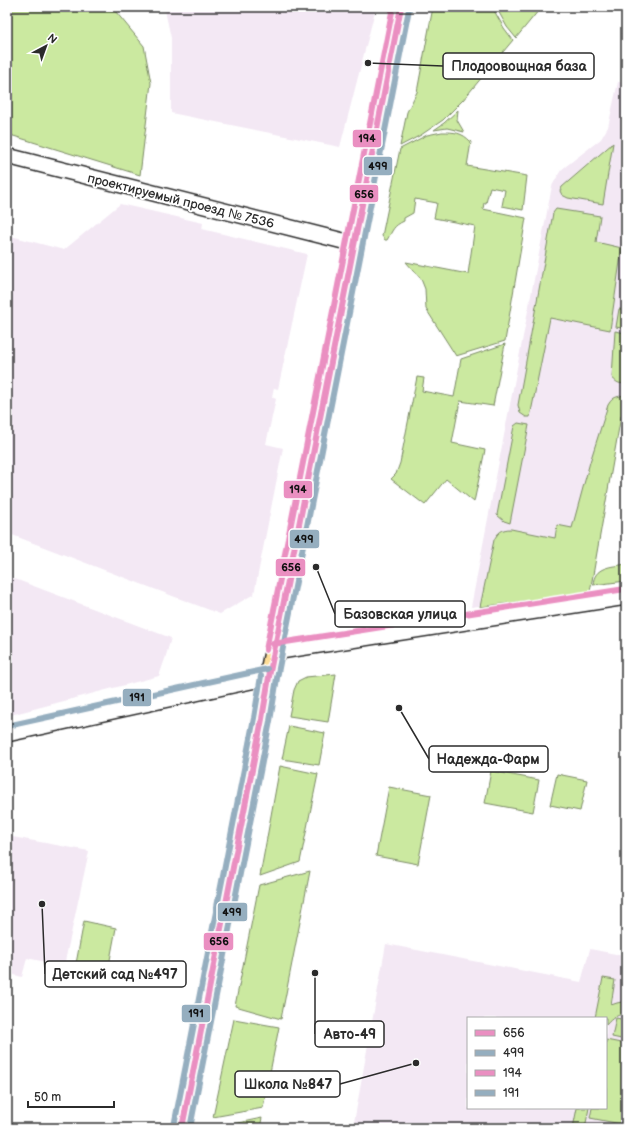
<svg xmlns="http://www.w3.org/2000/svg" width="633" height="1135" viewBox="0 0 633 1135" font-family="'Balsamiq Sans',sans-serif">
<rect width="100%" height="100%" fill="#fff"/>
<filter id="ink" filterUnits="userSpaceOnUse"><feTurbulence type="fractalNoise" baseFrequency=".025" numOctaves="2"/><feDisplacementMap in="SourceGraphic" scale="8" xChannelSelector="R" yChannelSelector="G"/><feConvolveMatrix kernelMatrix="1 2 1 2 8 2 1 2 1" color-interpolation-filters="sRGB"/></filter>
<g filter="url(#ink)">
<path fill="#f3e8f4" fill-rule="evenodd" d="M161,7h215l-36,140 -169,-34v-75l-5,-23v-2z
M618,82l8,1v329l-5,4 -31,176 -119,15 81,-421 9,-16 40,-31 7,-12z
M120,204l83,19 -1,6 105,25 -29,135 -4,-1 -2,9 4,2 -10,45 17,4 -29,146 -34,20 -213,-81v-298l57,15z
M7,576l164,62 -6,21 -6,17 -152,40z
M7,836l82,15 -25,115 -37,-8 -5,19 -15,-4z
M386,944l195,38 9,-33 36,7v172h-273zM468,1018h138v90h-138z"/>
<path fill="#cbe9a0" stroke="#7b8a66" d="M7,7h96l13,5 28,34 7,37 -11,92 -133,-41z
M433,7h59l12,21 9,12 -50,60 -20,20 -22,15 -21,11 7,-34 10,-20z
M496,7h37l6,3 -23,28 -9,-11z
M458,110l-1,10 7,12 -17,-4 -13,2 10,-7z
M442,132c12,0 20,0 29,10l-4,24 60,10 -4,34 -21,-4 3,-16 -15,-3 -4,16h-2l-1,6 43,9 -21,123 -49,15 -30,-47 -1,-20 -4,-10 -15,-17 62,12 7,-48 -41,-8 3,-15 -22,-4 -2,14 -9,5v3c-11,5 -11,9 -17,19h-2l-3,-4 18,-87 27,-14z
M613,143l-10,61 -35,-6 -6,-3 -2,-4 2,-4z
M556,209l44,7 -4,26 26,6 -12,82 -60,-12 -20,99h-4l-6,-4 -2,-8 35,-192z
M619,309l7,1v19l-10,-2z
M615,331l11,2v50c-6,2 -11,-1 -14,-6z
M505,344l-12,62 -33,-5 -8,42 33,7 -11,52 -28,-23 -21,26 -34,-26 5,-5 4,-11 17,-86 7,1 -2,13 32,6 7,-38z
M626,394v18l-5,4 -31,176 -110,15 14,-67c4,-8 8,-11 17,-11l44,9 2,-13 15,3 18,-66 18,-57c6,-10 9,-7 18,-11z
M518,423l11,2 -19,98 -6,-2 -7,-6 17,-89z
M626,564v17l-33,4c1,-19 18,-18 33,-21z
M336,674l-8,48 -39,-6 5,-26 4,-9 8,-4z
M289,726l36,7 -6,32 -37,-6z
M280,766l38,8 -18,88 -40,14z
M491,771l48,9 -6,32 -48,-9z
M557,774l30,6 -7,31 -30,-6z
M389,787l42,8 -13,69 -42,-8z
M310,871l-29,148 -46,-13 24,-121z
M84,921l32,7 -9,48 -32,-7z
M603,978l12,2 -4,25 6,-2 9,-2v12c-9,2 -14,5 -20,12v-7h-11z
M616,1018l10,2v20l-14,-3z
M234,1019l45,8 -16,81 -50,9z
M606,1040l20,4v81l-36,-7 2,-10h14z
M577,1108h12l-4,20h-12z
M262,1118l-2,10h-47z"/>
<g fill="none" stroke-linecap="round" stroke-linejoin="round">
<defs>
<path id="minor" d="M7,156l348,88
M274,652l352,-55
M7,734l262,-57"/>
<path id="major" d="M182,1128l80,-409 7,-42 132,-670"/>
</defs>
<use href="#minor" stroke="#2b2b2b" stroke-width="18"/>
<use href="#major" stroke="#2b2b2b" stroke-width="22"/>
<use href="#minor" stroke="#fff" stroke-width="15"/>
<use href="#major" stroke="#fedd96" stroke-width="19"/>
<defs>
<path id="bus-1" d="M182,1128l80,-409 7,-42 132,-670"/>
<path id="bus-2" d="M190,1128l80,-407 7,-43 132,-669"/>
<path id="bus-3" d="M273,644l352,-55
M266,650l127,-643"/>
<path id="bus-4" d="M7,726l260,-57
M174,1126l80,-408 7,-42"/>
</defs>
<use href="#bus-1" stroke="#fff" stroke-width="9"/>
<use href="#bus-2" stroke="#fff" stroke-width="9"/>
<use href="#bus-3" stroke="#fff" stroke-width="9"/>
<use href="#bus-4" stroke="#fff" stroke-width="9"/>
<use href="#bus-1" stroke="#ea8fc1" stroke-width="6"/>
<use href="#bus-2" stroke="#95aebf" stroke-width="6"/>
<use href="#bus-3" stroke="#ea8fc1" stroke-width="6"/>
<use href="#bus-4" stroke="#95aebf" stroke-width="6"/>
</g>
</g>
<g text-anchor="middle" stroke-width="4" stroke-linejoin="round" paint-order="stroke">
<g font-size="13" fill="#2b2b2b" stroke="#fff">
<text transform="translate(181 200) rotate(14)" y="5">проектируемый проезд № 7536</text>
</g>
</g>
<path fill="none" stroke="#2b2b2b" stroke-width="1.5" d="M368 63L443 66M316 567L335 614M399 708L429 759M42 904L45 974M315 973L315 1034M416 1063L340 1084"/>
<g fill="#2b2b2b" stroke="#fff" stroke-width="1.5">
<circle cx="368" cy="63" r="4"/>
<circle cx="316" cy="567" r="4"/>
<circle cx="399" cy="708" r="4"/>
<circle cx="42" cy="904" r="4"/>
<circle cx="315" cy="973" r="4"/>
<circle cx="416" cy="1063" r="4"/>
</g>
<g fill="#fff" stroke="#2b2b2b" stroke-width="1.5">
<rect x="443" y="53" width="151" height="26" rx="4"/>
<rect x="335" y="601" width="130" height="26" rx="4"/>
<rect x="429" y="746" width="119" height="26" rx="4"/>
<rect x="45" y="961" width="141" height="26" rx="4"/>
<rect x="315" y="1021" width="69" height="26" rx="4"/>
<rect x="235" y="1071" width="105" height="26" rx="4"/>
</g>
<g font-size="14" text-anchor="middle" font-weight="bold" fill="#2b2b2b">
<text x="519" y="71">Плодоовощная база</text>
<text x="400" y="619">Базовская улица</text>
<text x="488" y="764">Надежда-Фарм</text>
<text x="115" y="979">Детский сад №497</text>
<text x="350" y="1039">Авто-49</text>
<text x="288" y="1089">Школа №847</text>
</g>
<g stroke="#fff" stroke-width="1.5">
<rect x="352" y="129" width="30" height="19" rx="4" fill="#ea8fc1"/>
<rect x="363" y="156" width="30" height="20" rx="4" fill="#95aebf"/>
<rect x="349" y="184" width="30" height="19" rx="4" fill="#ea8fc1"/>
<rect x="283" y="480" width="30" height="19" rx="4" fill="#ea8fc1"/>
<rect x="289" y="529" width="31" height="20" rx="4" fill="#95aebf"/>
<rect x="275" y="558" width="31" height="19" rx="4" fill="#ea8fc1"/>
<rect x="122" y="688" width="30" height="19" rx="4" fill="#95aebf"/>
<rect x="217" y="902" width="31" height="20" rx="4" fill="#95aebf"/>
<rect x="203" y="932" width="31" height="19" rx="4" fill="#ea8fc1"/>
<rect x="181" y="1004" width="30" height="19" rx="4" fill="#95aebf"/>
</g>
<g font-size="11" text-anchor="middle" font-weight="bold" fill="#111">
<text x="367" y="142">194</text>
<text x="378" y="170">499</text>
<text x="364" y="198">656</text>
<text x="298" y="493">194</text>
<text x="304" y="543">499</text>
<text x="291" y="571">656</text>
<text x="137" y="701">191</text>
<text x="232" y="916">499</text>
<text x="219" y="945">656</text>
<text x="196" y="1017">191</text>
</g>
<rect width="633" height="1135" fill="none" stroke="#fff" stroke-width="24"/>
<rect x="12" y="12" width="609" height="1111" fill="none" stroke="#2b2b2b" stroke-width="1.5" filter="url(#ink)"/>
<rect x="467" y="1017" width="140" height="92" fill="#ffffff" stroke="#aaaaaa"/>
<rect x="475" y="1030" width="20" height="6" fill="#ea8fc1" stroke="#aaaaaa"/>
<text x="503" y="1037" font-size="12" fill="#2b2b2b">656</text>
<rect x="475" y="1050" width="20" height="6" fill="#95aebf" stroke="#aaaaaa"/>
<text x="503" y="1057" font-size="12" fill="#2b2b2b">499</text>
<rect x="475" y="1070" width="20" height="6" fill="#ea8fc1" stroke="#aaaaaa"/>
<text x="503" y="1077" font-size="12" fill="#2b2b2b">194</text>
<rect x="475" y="1090" width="20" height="6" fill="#95aebf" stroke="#aaaaaa"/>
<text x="503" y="1097" font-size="12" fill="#2b2b2b">191</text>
<g transform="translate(46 46) rotate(41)" stroke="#ffffff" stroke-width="3" paint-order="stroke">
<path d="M0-3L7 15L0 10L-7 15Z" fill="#2b2b2b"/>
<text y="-6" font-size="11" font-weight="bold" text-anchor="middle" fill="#2b2b2b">N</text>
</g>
<path d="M28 1101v6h86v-6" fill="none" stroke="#2b2b2b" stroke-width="2"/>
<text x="34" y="1101" font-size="12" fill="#2b2b2b" stroke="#ffffff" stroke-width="3" paint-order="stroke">50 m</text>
</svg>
